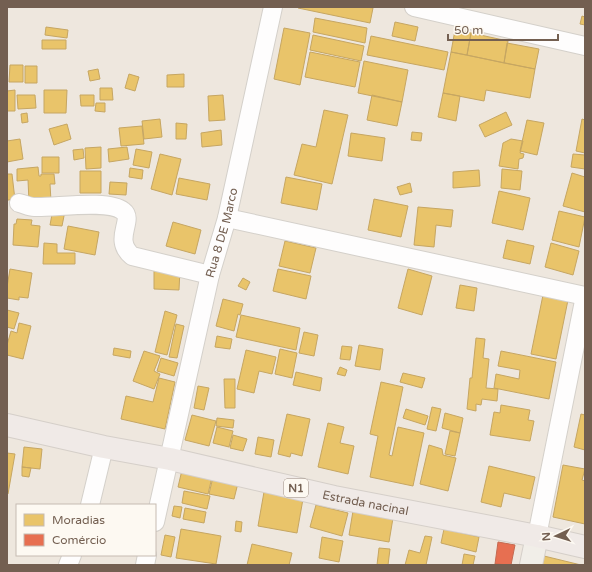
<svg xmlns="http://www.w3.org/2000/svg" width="592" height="572" viewBox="0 0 592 572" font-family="'Varela Round',sans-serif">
<rect width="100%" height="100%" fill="#f6f4f0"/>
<path fill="#eee7de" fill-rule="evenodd" d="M7,7h578v558h-578zM17,505h138v50h-138z"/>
<path fill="#e9c46a" stroke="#c6a662" d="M298,7h68l7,1 -3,15 -72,-15z
M582,16l3,1v8l-5,-1z
M315,18l52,10 -2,15 -52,-11z
M395,22l23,5 -3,14 -23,-5z
M46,27l22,3 -1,8 -22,-3z
M284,28l26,5 -10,52 -26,-6z
M455,30l16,3 -4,22 -16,-3z
M471,33l37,8 -4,22 -37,-8z
M313,35l51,11 -3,15 -51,-11z
M371,36l77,16 -4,18 -77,-15z
M42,40h24v9h-24z
M507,43l32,6 -4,20 -31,-6z
M310,52l50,10 -5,25 -50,-10z
M451,52l84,17 -5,29 -44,-8 -2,11 -41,-8z
M364,61l44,9 -6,32 -44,-9z
M10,65h13v17h-14z
M25,66h12v17h-12z
M98,69l2,10 -10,2 -2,-10z
M129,74l10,3 -4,14 -10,-3z
M184,74v13h-17v-12z
M100,88h12l1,12h-13z
M15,90v21h-8v-20z
M44,90h23l-1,23h-22z
M443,93l17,3 -4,25 -18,-4z
M17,95h18l1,13 -18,1z
M80,95h14v11h-13z
M223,95l2,25 -16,1 -1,-25z
M372,95l30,7 -5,24 -30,-6z
M96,103h9v9l-10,-1z
M324,110l24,5 -16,69 -38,-9 8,-31 14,3z
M506,112l6,13 -27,12 -6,-12z
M27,113l1,9 -6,1 -1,-9z
M160,119l2,18 -18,2 -2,-18z
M582,119l3,1v33l-9,-2z
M527,120l17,3 -7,32 -17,-4z
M176,123l11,1 -1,15h-10z
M67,124l4,15 -17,6 -5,-16z
M142,126l2,18 -23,2 -2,-18z
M221,130l1,15 -20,2 -1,-14z
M412,132l10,1 -1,8 -10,-1z
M351,133l34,5 -3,23 -34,-5z
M20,139l3,20 -16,3v-21z
M511,139l12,2 -3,12 4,1 -1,4 -4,1 -1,10 -19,-3 4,-23z
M101,147v21l-15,1 -1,-21z
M127,147l2,12 -20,3 -1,-13z
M83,149l1,9 -10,2 -1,-10z
M136,149l16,3 -3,16 -16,-3z
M160,154l21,5 -9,36 -21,-6z
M573,154l12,1v14l-14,-2z
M42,157h17v16h-17z
M38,167l1,9h2v-2h13l1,10h-5l1,17 -22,1 -1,-22 -11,1v-12z
M130,168l13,2 -1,9 -13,-2z
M502,169l20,2 -2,19 -19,-2z
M479,170l1,16 -27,2v-16z
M80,171h21v22h-21z
M572,173l13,4v35l-22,-6z
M7,174h5l3,26h-8z
M286,177l36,7 -5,26 -36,-7z
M179,178l31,6 -3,16 -31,-6z
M110,182l17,1 -1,12 -17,-1z
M410,183l2,9 -12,3 -3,-8z
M499,191l31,7 -7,32 -31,-7z
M374,199l34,7 -7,31 -33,-7z
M418,207l35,3 -2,17 -15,-2 -2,22 -20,-2z
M53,209l12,2 -3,15 -12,-1z
M559,211l26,6 -6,30 -27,-7z
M17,219l15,1 -1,5 9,1 -2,21 -25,-2 1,-21h2z
M173,222l28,8 -6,24 -29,-8z
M68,226l31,6 -4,23 -31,-6z
M507,240l27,6 -4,18 -27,-6z
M285,241l31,7 -6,25 -31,-7z
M44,243l13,1v9h18v11h-32z
M551,243l28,8 -6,24 -28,-8z
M10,269l22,4 -4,25 -9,-1v3l-12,-2v-11z
M278,269l33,7 -5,23 -33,-8z
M408,269l24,7 -10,39 -24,-7z
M154,270h26l-1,20 -25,-1z
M243,278l7,4 -4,8 -8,-4z
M460,285l17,3 -3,23 -18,-3z
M543,295l25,5 -12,59 -25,-5z
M223,299l20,5 -3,11 -2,-1 -4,17 -18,-5z
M7,310l12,3 -5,16 -7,-2z
M165,311l12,4 -10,40 -12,-3z
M241,315l59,13 -4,22 -60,-13z
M19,323l12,3 -8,33 -16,-4v-10l4,-14 6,2z
M176,324l8,2 -7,32 -8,-1z
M304,332l14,3 -4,21 -15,-3z
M217,336l15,3 -2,10 -15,-2z
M476,338l9,1 -2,19 6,1 -3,29 12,1 -1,12 -15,-2 -1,6 -5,-1v7l-9,-2 3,-31h2z
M359,345l24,4 -3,21 -25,-4z
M342,346l10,1 -2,13 -10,-1z
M114,348l17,3 -1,7 -17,-3z
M280,349l17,4 -5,25 -17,-4z
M246,350l30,7 -4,17 -13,-3 -5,22 -17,-4z
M144,351l16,5 -6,15 6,3 -6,15 -21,-8z
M501,351l55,11 -7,37 -55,-11 2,-14 23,5 1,-9 -22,-4z
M161,358l17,5 -4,13 -17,-5z
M340,367l7,3 -2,6 -8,-2z
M296,372l26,6 -2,13 -27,-6z
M403,373l22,5 -3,10 -22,-6z
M159,378l16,4 -10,47 -44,-10 5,-23 27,6z
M224,379h11v29h-10z
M381,382l22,5 -14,68 3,1 6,-29 26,6 -11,53 -43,-9 8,-41 -8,-2z
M198,386l11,2 -5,22 -10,-2z
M501,405l29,5 -2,10 6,1 -4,20 -40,-6 4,-23 6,1z
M432,407l9,2 -5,22 -9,-2z
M406,409l22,7 -3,9 -22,-7z
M445,413l18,5 -3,15 -18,-5z
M287,414l23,5 -8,37 -11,-3 -1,4 -12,-3z
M581,414l4,1v35l-11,-3z
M192,415l24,6 -7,25 -24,-6z
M217,418l17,2 -1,8 -17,-2z
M328,423l16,4 -4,16 14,3 -6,28 -30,-7z
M217,427l16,4 -4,16 -16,-4z
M450,431l10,2 -5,23 -10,-2z
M233,435l14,4 -4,12 -13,-3z
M258,437l16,3 -3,17 -16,-3z
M429,445l13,4 1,6 13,3 -8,33 -28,-7z
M24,447l18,2 -2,20 -18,-2z
M7,453l8,1 -7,40h-1z
M563,465l22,4 -3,11 3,1v43l-32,-7z
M489,466l46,11 -5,22 -26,-6 -3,14 -20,-5z
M22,467l9,1 -2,9 -7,-1z
M182,470l30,7 -4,17 -30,-7z
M213,477l25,6 -4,16 -25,-5z
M184,491l26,5 -3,13 -25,-6z
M264,492l39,7 -6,34 -39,-7z
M316,505l32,8 -6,23 -32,-9z
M174,506l8,1 -2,11 -8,-2z
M185,508l21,4 -2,11 -21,-4z
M353,511l40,7 -4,24 -40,-7z
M236,521l6,1 -1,10 -6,-1z
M181,529l40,7 -5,28 -40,-6z
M444,529l35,8 -3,15 -35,-9z
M165,535l10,2 -4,20 -10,-2z
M425,536l7,1 -6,28h-21l4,-15 11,3z
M322,537l21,4 -4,21 -20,-4z
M252,544l40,9 -3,12h-42z
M379,548l11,1 -2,16h-11z
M464,554l11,2 -2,9h-11z
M544,556l37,9h-39z"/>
<path fill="#e76f51" stroke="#c46a51" d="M498,542l17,3 -4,20 -16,-1z"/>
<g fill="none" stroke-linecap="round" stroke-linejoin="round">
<defs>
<g id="minor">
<path d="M414,7l171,39"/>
<path d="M19,203c5,1 10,4 15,4 21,1 74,-8 89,4 12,9 -11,28 9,45l78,19"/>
<path d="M227,218l358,78"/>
<path d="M90,505l14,-58"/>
<path id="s1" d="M155,522l55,-247 17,-57 46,-211"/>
<path d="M537,536l48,-240"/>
<path d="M68,565l4,-10"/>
<path d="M145,565l2,-10"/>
</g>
<path id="major" d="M531,565l6,-29"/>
<g id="highway">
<path id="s2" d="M7,425l97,22 66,12 164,38 203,39 48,11"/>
</g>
</defs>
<use href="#minor" stroke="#d4d0ca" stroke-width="20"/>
<use href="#major" stroke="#d5cfc9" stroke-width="24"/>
<use href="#highway" stroke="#d5cfc9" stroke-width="24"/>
<use href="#minor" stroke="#fefdfd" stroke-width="18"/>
<use href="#major" stroke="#f1eee8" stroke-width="22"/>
<use href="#highway" stroke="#f0eae7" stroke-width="22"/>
</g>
<g text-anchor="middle" stroke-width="4" stroke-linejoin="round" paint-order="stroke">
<rect fill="#fdf9f2" stroke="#9c8d81" stroke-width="1" x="284" y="479" width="24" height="18" rx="3"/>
<g font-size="11" font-weight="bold" fill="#735f51">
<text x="296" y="492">N1</text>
</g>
<g font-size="12" fill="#735f51" stroke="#fdf9f2">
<text dy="4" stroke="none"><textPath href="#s1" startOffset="297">Rua 8 DE Marco</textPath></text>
<text dy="4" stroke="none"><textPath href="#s2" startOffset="367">Estrada nacinal</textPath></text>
</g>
</g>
<rect width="592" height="572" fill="none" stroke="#735f51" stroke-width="16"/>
<rect x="16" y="504" width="140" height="52" fill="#fdf9f2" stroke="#c6bbb2"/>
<rect x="24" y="514" width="20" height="12" fill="#e9c46a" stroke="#c6bbb2"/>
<text x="52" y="524" font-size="12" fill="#735f51">Moradias</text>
<rect x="24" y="534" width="20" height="12" fill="#e76f51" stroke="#c6bbb2"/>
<text x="52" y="544" font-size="12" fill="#735f51">Comércio</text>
<g transform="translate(556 536) rotate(266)" stroke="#fdf9f2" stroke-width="3" paint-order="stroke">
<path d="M0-3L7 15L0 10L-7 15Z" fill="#735f51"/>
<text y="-6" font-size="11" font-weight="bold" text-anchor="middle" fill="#735f51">N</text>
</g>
<path d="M448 34v6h110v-6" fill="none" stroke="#735f51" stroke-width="2"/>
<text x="454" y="34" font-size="12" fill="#735f51" stroke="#fdf9f2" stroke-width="3" paint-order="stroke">50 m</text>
</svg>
